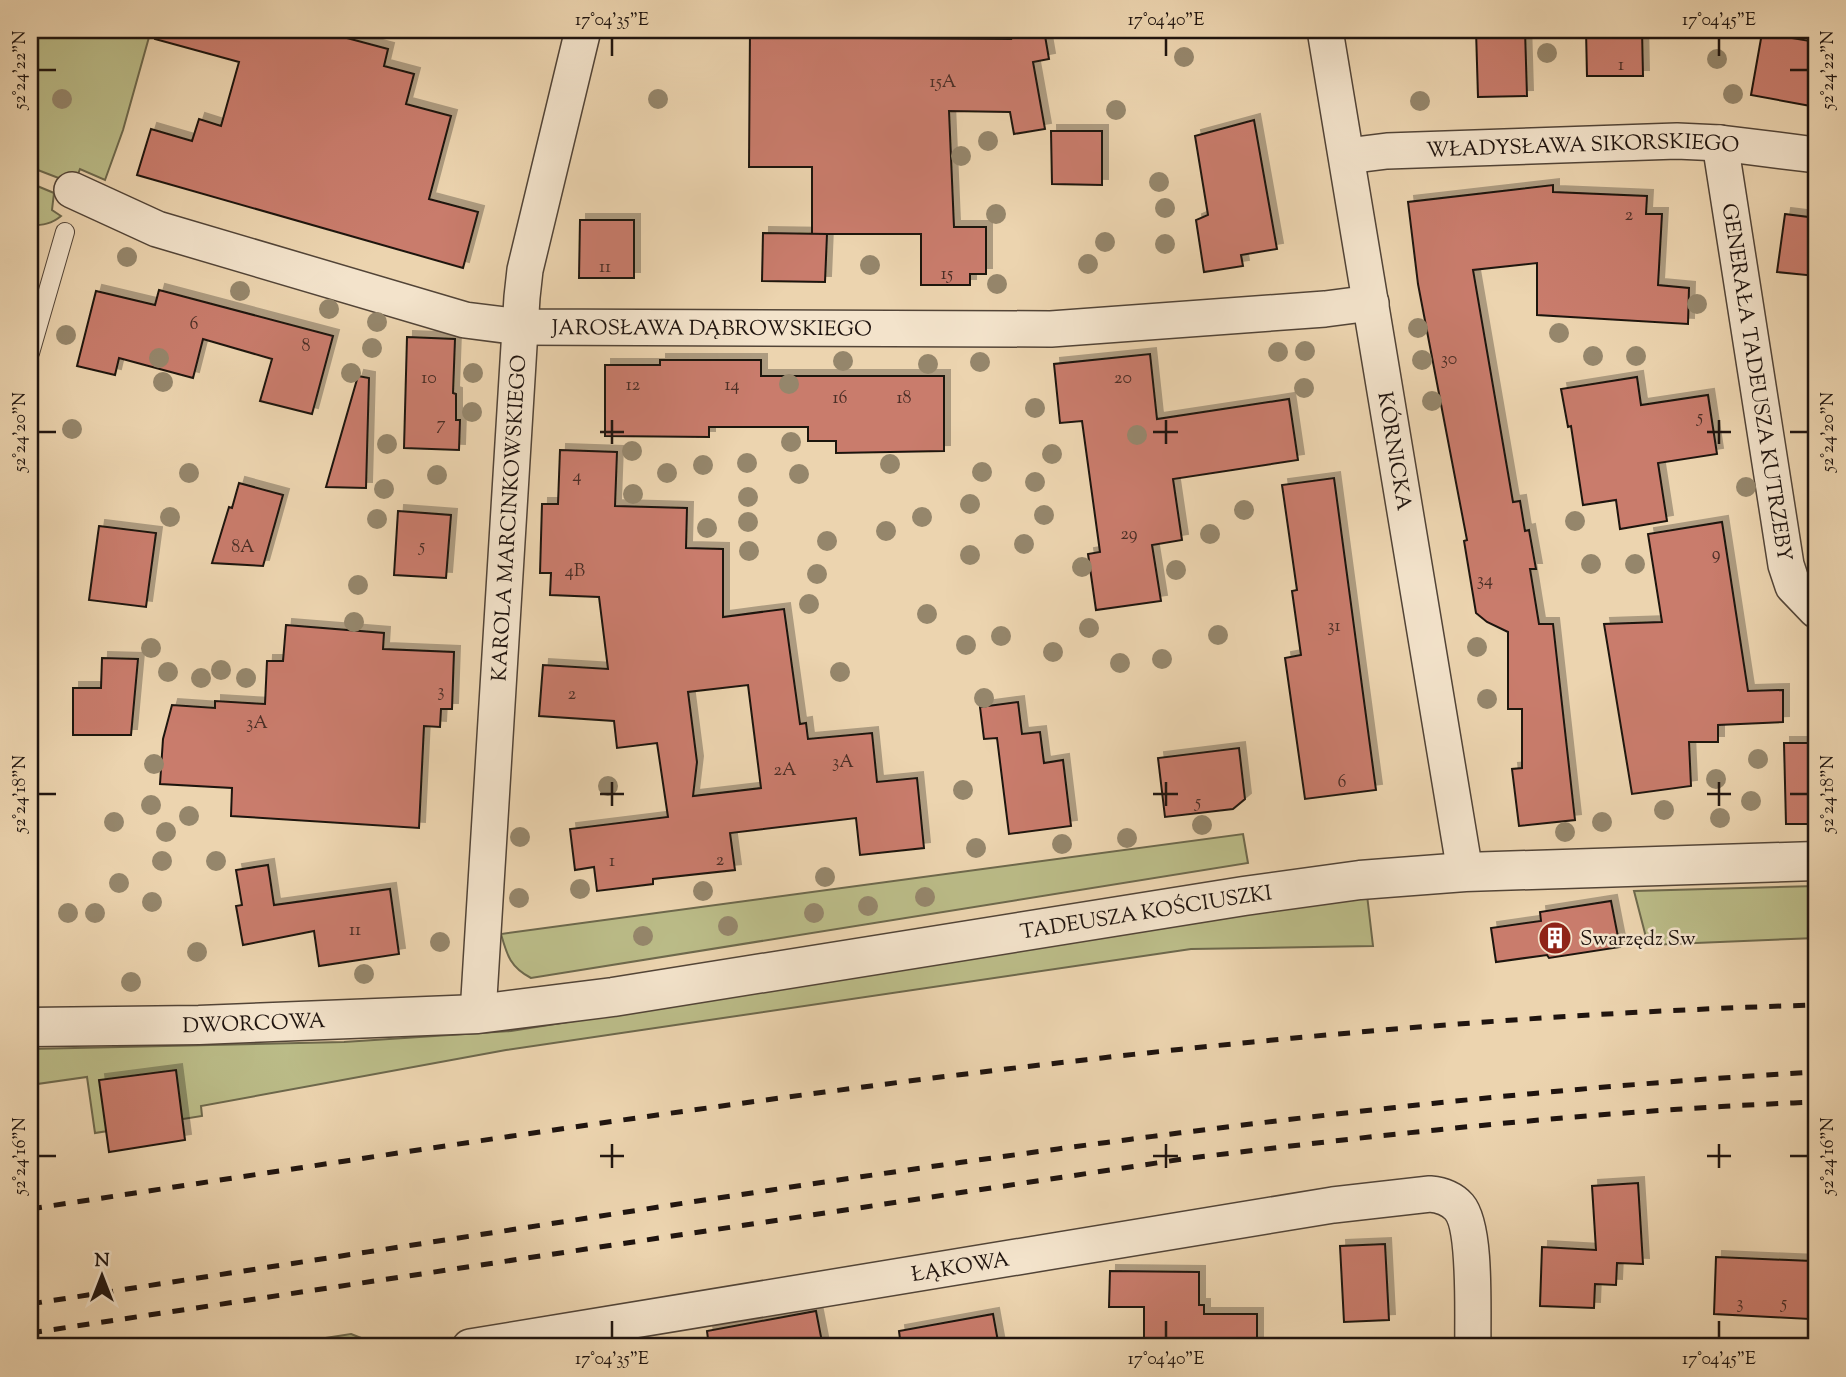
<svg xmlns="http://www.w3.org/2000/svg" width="1846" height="1377" viewBox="0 0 1846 1377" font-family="'Sorts Mill Goudy',serif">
<defs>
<filter id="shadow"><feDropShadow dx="6" dy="-6" stdDeviation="0" flood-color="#0004"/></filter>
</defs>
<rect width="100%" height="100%" fill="#ecd4af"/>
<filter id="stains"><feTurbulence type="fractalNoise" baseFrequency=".00286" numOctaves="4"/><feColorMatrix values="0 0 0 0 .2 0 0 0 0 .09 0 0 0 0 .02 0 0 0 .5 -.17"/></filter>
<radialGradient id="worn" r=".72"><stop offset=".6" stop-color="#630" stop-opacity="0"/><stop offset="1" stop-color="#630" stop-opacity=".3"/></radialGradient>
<path fill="#bbbc88" stroke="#6d684c" stroke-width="2" d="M30,30h121l-28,100 -18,50 -25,-11 -6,15 -44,-17z
M30,183l24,10 -2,17 9,6c-9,8 -19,9 -31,10z
M1243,834l5,29 -717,115c-21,-11 -24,-23 -30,-44z
M1816,886v52l-168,7 -14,-54z
M1367,895l6,51 -182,3 -685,101 -305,56 1,10 -107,17 -8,-56 -57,8v-36l314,-7 167,-11z
M351,1334l33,13h-117z"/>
<path fill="#c97c6c" stroke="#1f140f" stroke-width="2" fill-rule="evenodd" filter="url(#shadow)" d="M156,30h161l71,19 -4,17 30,8 -8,30 45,12 -22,83 49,13 -15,56 -326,-93 14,-46 41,12 7,-22 22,7 18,-64 -84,-23z
M750,30h117v8l144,1 -2,-9h35l5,29 -16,3 12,67 -31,5 -4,-22 -61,-1 5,116h32v47h-16v11h-49v-51h-109v-67h-63z
M1476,30h49l2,66 -49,1z
M1586,30h56l1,46h-56z
M1762,33l54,9v65l-65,-12z
M1254,120l23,129 -36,6 2,11 -39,6 -8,-52 12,-5 -13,-79z
M1051,131h51v54l-50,-1z
M1553,185v7l94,4 -1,18h16l-4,71 31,3 -1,36 -151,-9v-52l-64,7 40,232 7,-1 5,30 4,-1 7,39h-6l9,55h14l22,196 -56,6 -7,-57 10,-1v-59h-14v-77l-21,-10 -11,-9 -12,-72 3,-1 -49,-256 -10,-82z
M1785,214l31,4v58l-39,-4z
M580,220h54v58h-55z
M763,233l64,1 -2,48 -63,-1z
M159,290l174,46 -21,78 -52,-13 12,-42 -69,-20 -10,39 -74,-20 -4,17 -38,-9 19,-75 59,14z
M407,337l48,2 -2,54 3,1v26h4l-1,30 -55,-2z
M1150,354l7,65 132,-20 9,61 -125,19 9,61 -30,5 9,56 -65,9 -8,-56 12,-2 -18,-131 -22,2 -6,-59z
M660,360h101v16h183v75l-108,2v-12h-28v-14h-99v10l-104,-1v-71h55z
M358,376l11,2 -3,110 -40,-1z
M1637,377l4,28 67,-10 9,59 -59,9 9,58 -47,8 -4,-29 -33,5 -12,-79 -3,1 -7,-38z
M560,450l57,2 -2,54 72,2 -1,40 37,1v68l61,-8 16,115 6,-1 2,16 64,-6 5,49 40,-4 7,70 -64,7 -4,-37 -126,15 5,37 -82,9v5l-56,7 -3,-24 -19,3 -5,-41 98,-12 -11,-74 -40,5 -3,-27 -75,-5 4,-51 65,4 -9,-72 -49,-2 1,-22h-11l2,-69h16zM748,685l13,103 -68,8 4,-34 -9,-70z
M1334,478l42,312 -71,9 -20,-141 16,-3 -9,-64 5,-1 -15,-105z
M239,483l44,12 -20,71 -51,-3 17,-56 3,1z
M398,511l53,4 -5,63 -52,-3z
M1722,522l26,169 35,-1v32l-65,3v17h-29l2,44 -59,8 -28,-170 58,-2 -14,-88z
M99,526l57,7 -10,74 -57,-7z
M286,625l98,8 -1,16 71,3 -2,57h-11l-1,18 -16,-1 -5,102 -188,-12 1,-28 -72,-4 3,-45 9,-34 43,3v-7l50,3 2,-43h16z
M102,658l36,1 -7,76h-58v-47h28z
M1018,702l4,32 18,-2 4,31 19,-3 8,66 -62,8 -12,-96 -13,1 -4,-32z
M1784,743h32v81h-30z
M1239,748l6,51 -12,10 -68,8 -7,-59z
M268,865l6,40 116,-16 9,65 -80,12 -5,-35 -71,14 -7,-39 6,-1 -6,-35z
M1611,901l9,46 -71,11 -2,-3 -51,7 -5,-34 50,-7 -1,-9z
M176,1070l9,70 -76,12 -10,-72z
M1638,1183l5,81 -26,-1 -1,22 -21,-1 -1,24 -54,-2 2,-59 54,3 -4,-64z
M1385,1244l4,76 -45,2 -4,-76z
M1716,1257l96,4 -2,58 -96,-5z
M1110,1271l89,1v33h5v9h53v33h-113v-40h-35z
M816,1311l7,36h-114l-2,-16z
M993,1314l6,33h-98l-2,-16z"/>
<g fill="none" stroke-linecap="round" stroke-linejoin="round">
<defs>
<path id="service" d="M30,353l35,-121"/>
<g id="minor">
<path id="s1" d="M1325,30l140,842"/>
<path id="s2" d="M1720,143l66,422 7,21 23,24"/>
<path id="s3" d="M1347,156l40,-5 290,-10 43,2 96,12"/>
<path id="s4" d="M72,190l85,39 308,91 55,7 531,2 274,-20 46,-6"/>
<path id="s5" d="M478,1014l44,-717 3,-27 58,-240"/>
<path id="s6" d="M470,1347l863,-142 97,-11c11,1 21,4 29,13 18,21 13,110 14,140"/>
</g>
<g id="tertiary">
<path id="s7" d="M30,1027l169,-2 279,-11 135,-17 631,-101 116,-16 105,-8 351,-11"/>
</g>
</defs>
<use href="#service" stroke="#524437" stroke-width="20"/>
<use href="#minor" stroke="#524437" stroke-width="38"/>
<use href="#tertiary" stroke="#524437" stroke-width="41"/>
<use href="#service" stroke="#f3e3cb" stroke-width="18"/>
<use href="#minor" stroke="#f3e3cb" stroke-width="35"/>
<use href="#tertiary" stroke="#f3e3cb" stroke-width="38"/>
<path stroke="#1f140f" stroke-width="5" stroke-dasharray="12 12" stroke-linecap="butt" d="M30,1209c593,-90 1186,-187 1786,-204
M30,1304c212,-33 423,-65 635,-98 382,-58 765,-112 1151,-134
M30,1333l1153,-174c210,-26 421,-49 633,-57"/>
</g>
<g fill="#95866b">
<circle cx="1547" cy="53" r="10"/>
<circle cx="1184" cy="57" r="10"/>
<circle cx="1717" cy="59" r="10"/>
<circle cx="1733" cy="94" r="10"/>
<circle cx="62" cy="99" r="10"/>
<circle cx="658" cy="99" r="10"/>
<circle cx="1420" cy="101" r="10"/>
<circle cx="1116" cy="110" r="10"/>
<circle cx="988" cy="141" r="10"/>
<circle cx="961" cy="156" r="10"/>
<circle cx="1159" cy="182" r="10"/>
<circle cx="1165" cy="208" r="10"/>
<circle cx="996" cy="214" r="10"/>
<circle cx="1105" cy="242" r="10"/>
<circle cx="1165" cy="244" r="10"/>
<circle cx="127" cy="257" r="10"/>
<circle cx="1088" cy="264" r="10"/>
<circle cx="870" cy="265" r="10"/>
<circle cx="997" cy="284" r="10"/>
<circle cx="240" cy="291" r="10"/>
<circle cx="1697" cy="304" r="10"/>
<circle cx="329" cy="309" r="10"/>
<circle cx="377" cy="322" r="10"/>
<circle cx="1418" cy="328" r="10"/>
<circle cx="1559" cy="333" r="10"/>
<circle cx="66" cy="335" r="10"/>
<circle cx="372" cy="348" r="10"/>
<circle cx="1305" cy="351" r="10"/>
<circle cx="1278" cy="352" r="10"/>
<circle cx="1593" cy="356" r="10"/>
<circle cx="1636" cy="356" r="10"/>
<circle cx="159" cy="358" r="10"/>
<circle cx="1422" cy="360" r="10"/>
<circle cx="843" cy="361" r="10"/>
<circle cx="980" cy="362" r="10"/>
<circle cx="928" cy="364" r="10"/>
<circle cx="351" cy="373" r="10"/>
<circle cx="473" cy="373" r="10"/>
<circle cx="163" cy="382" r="10"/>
<circle cx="789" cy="384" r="10"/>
<circle cx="1304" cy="388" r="10"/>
<circle cx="1432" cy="401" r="10"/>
<circle cx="1035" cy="408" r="10"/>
<circle cx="472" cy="412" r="10"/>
<circle cx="72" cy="429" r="10"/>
<circle cx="1137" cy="435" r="10"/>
<circle cx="791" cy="442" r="10"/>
<circle cx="387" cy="444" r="10"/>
<circle cx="632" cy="451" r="10"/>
<circle cx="1052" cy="454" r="10"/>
<circle cx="747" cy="463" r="10"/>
<circle cx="890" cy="464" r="10"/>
<circle cx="703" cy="465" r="10"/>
<circle cx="982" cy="472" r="10"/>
<circle cx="189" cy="473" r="10"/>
<circle cx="667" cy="473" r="10"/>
<circle cx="799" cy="474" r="10"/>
<circle cx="437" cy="475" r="10"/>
<circle cx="1035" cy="482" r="10"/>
<circle cx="1746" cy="487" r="10"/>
<circle cx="384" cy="489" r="10"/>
<circle cx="633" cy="494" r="10"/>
<circle cx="748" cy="497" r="10"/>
<circle cx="970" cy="504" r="10"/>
<circle cx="1244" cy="510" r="10"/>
<circle cx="1044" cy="515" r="10"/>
<circle cx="170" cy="517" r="10"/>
<circle cx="922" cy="517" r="10"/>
<circle cx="377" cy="519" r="10"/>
<circle cx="1575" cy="521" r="10"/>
<circle cx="748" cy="522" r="10"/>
<circle cx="707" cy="528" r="10"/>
<circle cx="886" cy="531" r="10"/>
<circle cx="1210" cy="534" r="10"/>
<circle cx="827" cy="541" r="10"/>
<circle cx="1024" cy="544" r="10"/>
<circle cx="749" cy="551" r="10"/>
<circle cx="970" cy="555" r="10"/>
<circle cx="1591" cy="564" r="10"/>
<circle cx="1635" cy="564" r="10"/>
<circle cx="1082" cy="567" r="10"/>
<circle cx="1176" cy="570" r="10"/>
<circle cx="817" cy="574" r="10"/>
<circle cx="358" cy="585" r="10"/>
<circle cx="809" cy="604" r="10"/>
<circle cx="927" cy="614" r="10"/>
<circle cx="354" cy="622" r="10"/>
<circle cx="1089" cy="628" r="10"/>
<circle cx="1218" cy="635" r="10"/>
<circle cx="1001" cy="636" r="10"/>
<circle cx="966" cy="645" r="10"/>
<circle cx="1477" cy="647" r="10"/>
<circle cx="151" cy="648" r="10"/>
<circle cx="1053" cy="652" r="10"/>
<circle cx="1162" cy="659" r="10"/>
<circle cx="1120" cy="663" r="10"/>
<circle cx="221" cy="670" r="10"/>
<circle cx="168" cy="672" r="10"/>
<circle cx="840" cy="672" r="10"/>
<circle cx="201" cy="678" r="10"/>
<circle cx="246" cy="678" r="10"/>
<circle cx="984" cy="698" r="10"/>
<circle cx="1487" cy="699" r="10"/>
<circle cx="1758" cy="759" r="10"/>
<circle cx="154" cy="764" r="10"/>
<circle cx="1716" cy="779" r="10"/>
<circle cx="608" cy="786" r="10"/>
<circle cx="963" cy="790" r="10"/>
<circle cx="1751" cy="801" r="10"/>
<circle cx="151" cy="805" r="10"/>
<circle cx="1664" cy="810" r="10"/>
<circle cx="189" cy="816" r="10"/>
<circle cx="1720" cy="818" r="10"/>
<circle cx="114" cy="822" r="10"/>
<circle cx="1602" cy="822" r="10"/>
<circle cx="1202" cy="825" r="10"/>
<circle cx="166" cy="832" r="10"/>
<circle cx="1565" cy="832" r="10"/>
<circle cx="520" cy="837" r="10"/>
<circle cx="1127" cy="838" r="10"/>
<circle cx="1062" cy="844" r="10"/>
<circle cx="976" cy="848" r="10"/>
<circle cx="162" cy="861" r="10"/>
<circle cx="216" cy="861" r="10"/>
<circle cx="825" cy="877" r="10"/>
<circle cx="119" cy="883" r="10"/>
<circle cx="580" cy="889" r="10"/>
<circle cx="703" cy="891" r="10"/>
<circle cx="925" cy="897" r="10"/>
<circle cx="519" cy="898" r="10"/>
<circle cx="152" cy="902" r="10"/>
<circle cx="868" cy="906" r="10"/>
<circle cx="68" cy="913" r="10"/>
<circle cx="95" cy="913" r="10"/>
<circle cx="814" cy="913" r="10"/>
<circle cx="728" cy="926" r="10"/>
<circle cx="643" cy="936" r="10"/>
<circle cx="440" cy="942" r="10"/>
<circle cx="197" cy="952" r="10"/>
<circle cx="364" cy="974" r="10"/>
<circle cx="131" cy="982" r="10"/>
</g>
<path fill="none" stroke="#1f140f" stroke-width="2.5" d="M612,38v18M1166,38v18M1719,38v18M38,70h18M1790,70h18M612,420v24M1166,420v24M1719,420v24M38,432h18M600,432h24M1153,432h25M1707,432h24M1790,432h18M612,782v24M1166,782v24M1719,782v24M38,794h18M600,794h24M1153,794h25M1707,794h24M1790,794h18M612,1144v24M1166,1144v24M1719,1144v24M38,1156h18M600,1156h24M1153,1156h25M1707,1156h24M1790,1156h18M612,1321v17M1166,1321v17M1719,1321v17"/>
<defs>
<symbol id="building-disc" viewBox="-11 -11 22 22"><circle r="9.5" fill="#8f2418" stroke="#f3e3cb"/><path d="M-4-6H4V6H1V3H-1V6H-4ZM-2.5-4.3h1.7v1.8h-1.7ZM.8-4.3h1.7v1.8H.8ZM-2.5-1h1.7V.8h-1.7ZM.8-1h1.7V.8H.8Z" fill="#fff"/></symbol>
</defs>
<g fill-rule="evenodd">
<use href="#building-disc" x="1536" y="919" width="38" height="38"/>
</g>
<g text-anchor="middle" stroke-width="5" stroke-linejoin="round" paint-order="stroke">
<g font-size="18" fill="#4a2e26">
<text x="1621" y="70">1</text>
<text x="943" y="87">15A</text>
<text x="1629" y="220">2</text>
<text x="605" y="272">11</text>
<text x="947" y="279">15</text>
<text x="194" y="329">6</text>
<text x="306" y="351">8</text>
<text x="1449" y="364">30</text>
<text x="429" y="383">10</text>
<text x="1123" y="383">20</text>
<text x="633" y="390">12</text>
<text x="732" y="390">14</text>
<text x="840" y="403">16</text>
<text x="904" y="403">18</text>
<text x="1700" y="422">5</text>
<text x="441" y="429">7</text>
<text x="577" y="481">4</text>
<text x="1129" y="539">29</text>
<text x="422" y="551">5</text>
<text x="243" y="552">8A</text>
<text x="1716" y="559">9</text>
<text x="575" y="576">4B</text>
<text x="1485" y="585">34</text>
<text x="1334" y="631">31</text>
<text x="441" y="696">3</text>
<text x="572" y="699">2</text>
<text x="257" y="728">3A</text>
<text x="843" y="767">3A</text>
<text x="785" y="775">2A</text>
<text x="1342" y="787">6</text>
<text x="1198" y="807">5</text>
<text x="720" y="865">2</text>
<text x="612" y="866">1</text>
<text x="355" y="935">11</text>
<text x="1740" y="1308">3</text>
<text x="1784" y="1308">5</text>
</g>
<g font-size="21" fill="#1f140f" stroke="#f3e3cb">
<text dy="7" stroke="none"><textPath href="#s3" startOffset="236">WŁADYSŁAWA SIKORSKIEGO</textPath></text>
<text dy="7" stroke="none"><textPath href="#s4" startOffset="662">JAROSŁAWA DĄBROWSKIEGO</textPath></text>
<text dy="7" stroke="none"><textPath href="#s2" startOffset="242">GENERAŁA TADEUSZA KUTRZEBY</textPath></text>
<text dy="7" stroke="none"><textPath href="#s1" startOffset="427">KÓRNICKA</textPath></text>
<text dy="7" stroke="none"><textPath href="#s5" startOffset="497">KAROLA MARCINKOWSKIEGO</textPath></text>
<text dy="7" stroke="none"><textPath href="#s7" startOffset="1124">TADEUSZA KOŚCIUSZKI</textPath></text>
<text dy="7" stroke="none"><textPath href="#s7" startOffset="224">DWORCOWA</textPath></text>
<text dy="7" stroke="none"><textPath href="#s6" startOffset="497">ŁĄKOWA</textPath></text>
</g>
<g font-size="21" fill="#1f140f" stroke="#f3e3cb" text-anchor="start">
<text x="1580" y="945">Swarzędz Sw</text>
</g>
</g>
<rect width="1846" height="1377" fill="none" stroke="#ecd4af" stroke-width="77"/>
<g transform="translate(102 1276)" stroke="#f3e3cb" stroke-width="5" paint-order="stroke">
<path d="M0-5L12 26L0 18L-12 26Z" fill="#1f140f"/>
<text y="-10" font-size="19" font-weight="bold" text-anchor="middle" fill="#1f140f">N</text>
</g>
<rect x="38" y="38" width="1770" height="1300" fill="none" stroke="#1f140f" stroke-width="2.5"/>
<g font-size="18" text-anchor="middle" fill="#1f140f">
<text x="612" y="25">17°04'35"E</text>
<text x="1166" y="25">17°04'40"E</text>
<text x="1719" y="25">17°04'45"E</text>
<text transform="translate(19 70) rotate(-90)" y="6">52°24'22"N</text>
<text transform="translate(1827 70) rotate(-90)" y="6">52°24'22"N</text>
<text transform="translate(19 432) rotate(-90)" y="6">52°24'20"N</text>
<text transform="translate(1827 432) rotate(-90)" y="6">52°24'20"N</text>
<text transform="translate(19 794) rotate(-90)" y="6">52°24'18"N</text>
<text transform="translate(1827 794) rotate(-90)" y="6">52°24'18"N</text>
<text transform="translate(19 1156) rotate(-90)" y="6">52°24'16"N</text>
<text transform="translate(1827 1156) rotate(-90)" y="6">52°24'16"N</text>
<text x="612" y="1364">17°04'35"E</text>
<text x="1166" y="1364">17°04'40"E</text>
<text x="1719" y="1364">17°04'45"E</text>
</g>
<rect width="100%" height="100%" filter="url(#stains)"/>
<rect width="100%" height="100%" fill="url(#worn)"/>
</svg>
